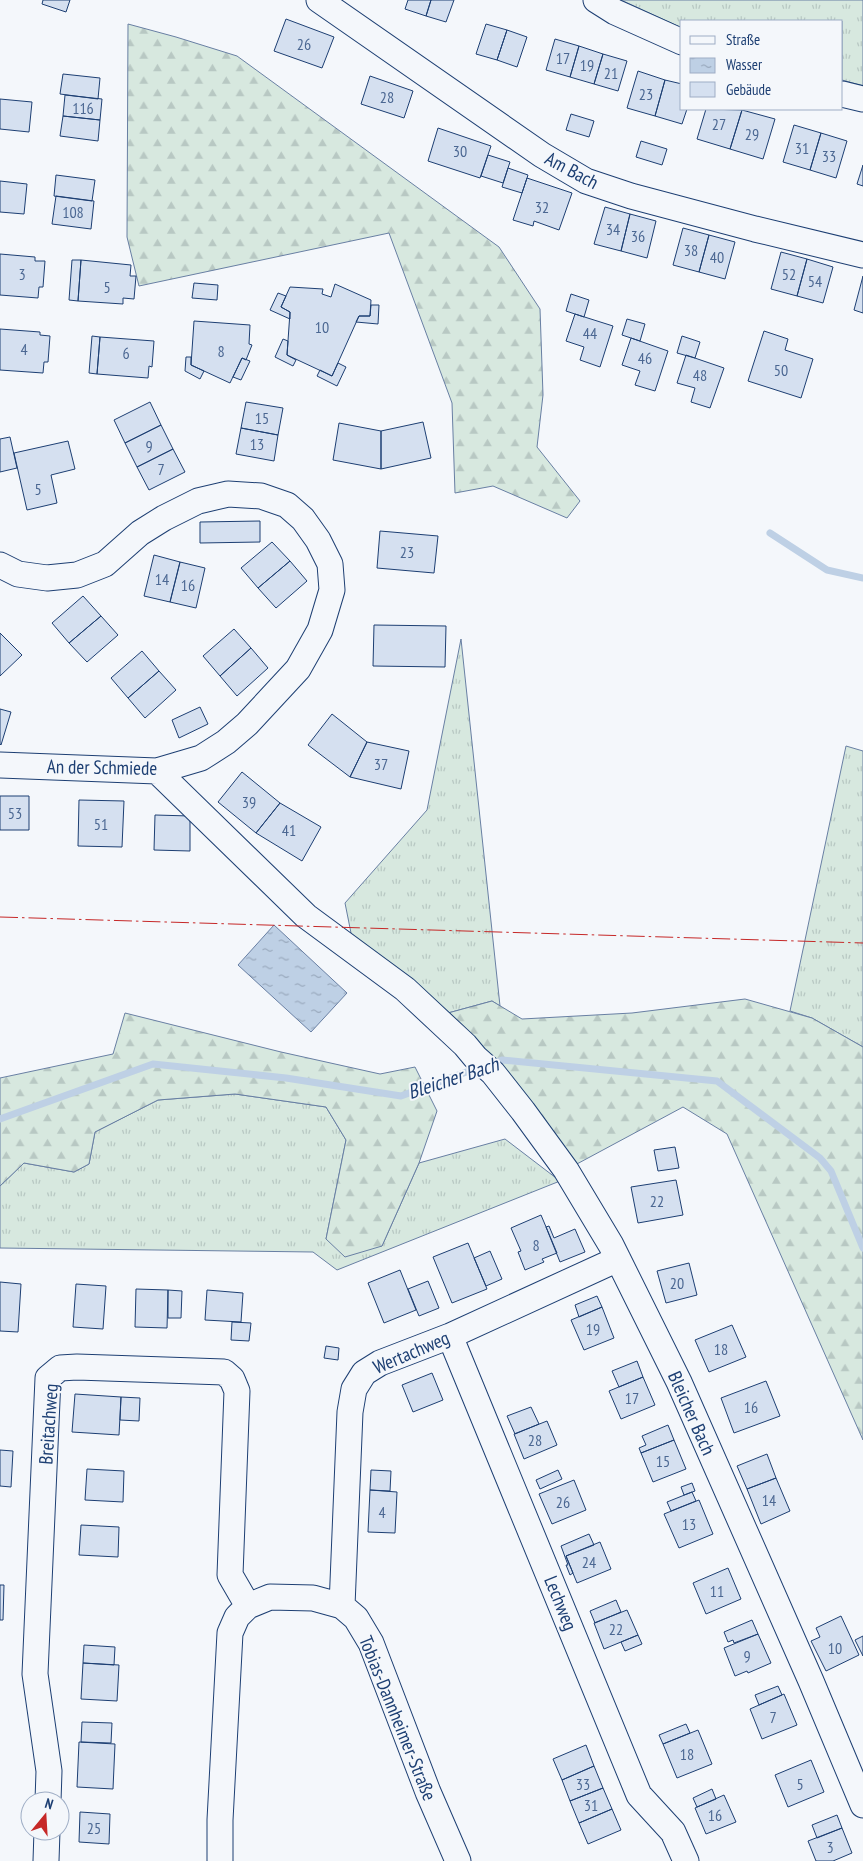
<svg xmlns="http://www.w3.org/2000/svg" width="863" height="1861" viewBox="0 0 863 1861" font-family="'PT Sans Narrow',sans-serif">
<defs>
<pattern id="grass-tufts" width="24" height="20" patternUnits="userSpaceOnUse" patternTransform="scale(1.25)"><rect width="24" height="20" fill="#d7e8df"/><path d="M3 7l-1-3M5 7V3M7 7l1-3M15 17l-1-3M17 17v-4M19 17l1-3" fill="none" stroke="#b8c8c3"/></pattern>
<pattern id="forest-firs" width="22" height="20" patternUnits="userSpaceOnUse" patternTransform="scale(1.25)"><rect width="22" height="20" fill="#d7e8df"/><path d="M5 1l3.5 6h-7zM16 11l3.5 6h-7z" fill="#b8c8c3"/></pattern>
<pattern id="water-ripples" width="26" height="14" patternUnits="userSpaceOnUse" patternTransform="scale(1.25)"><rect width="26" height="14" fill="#bed0e5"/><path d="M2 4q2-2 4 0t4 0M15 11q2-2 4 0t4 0" fill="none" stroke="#9aaabe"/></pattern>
</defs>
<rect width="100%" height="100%" fill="#f4f7fb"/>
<path fill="url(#grass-tufts)" stroke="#687fa3" d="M621,0h242v86l-21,-6v-59h-160v7z
M461,639l39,367 -8,-5 -44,12 -95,-70 -8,-40 82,-93z
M846,746l17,5v296l-51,-29 -22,-7z
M235,1094l91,13 20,33 -20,99 56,7 37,-83 86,-24 55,42 -223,89 -24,-18 -313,-4v-62l24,-23 50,9 15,-8 6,-32 63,-32z"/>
<path fill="url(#forest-firs)" stroke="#687fa3" d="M128,24l48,13 61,19 262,191 41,62 3,86 -6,52 43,54 -13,17 -74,-32 -38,7 -3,-90 -63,-170 -250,53 -12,-49z
M745,999l67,19 51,29v393l-136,-306 -44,-27 -108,58 -127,-152 44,-12 30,18 110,-6z
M125,1013l156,39 99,22 35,-7 22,44 -18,52 -37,83 -37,11 -19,-18 20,-99 -20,-33 -91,-13 -77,6 -63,32 -6,32 -15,8 -50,-9 -24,23v-108l113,-24z"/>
<path fill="url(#water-ripples)" stroke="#687fa3" d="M274,925l73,68 -36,39 -73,-67z"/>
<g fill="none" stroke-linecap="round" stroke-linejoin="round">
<path stroke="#bed0e5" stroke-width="7" d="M770,533l57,37 36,8
M491,1064l11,-4 215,21 103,77 11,13 32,77
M0,1119l153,-55 133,14 115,18 79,-29"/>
</g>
<path fill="#d5e0f0" stroke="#1d3f73" d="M43,0h27l-4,12 -24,-8z
M408,0h23l-5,16 -21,-7z
M431,0h23l-8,22 -20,-6z
M286,19l48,18 -12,31 -48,-17z
M486,24l21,6 -10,30 -21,-6z
M507,30l20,7 -10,30 -20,-7z
M555,39l24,7 -9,31 -24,-7z
M579,46l24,8 -9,30 -24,-7z
M603,54l24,7 -9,30 -24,-7z
M638,71l27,9 -10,36 -28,-8z
M63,74l37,4 -2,21 -38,-5z
M370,76l43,15 -9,27 -43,-14z
M665,80l17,4v25h5l-5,15 -27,-8z
M65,95l37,4 -2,21 -37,-4z
M0,99l32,3 -3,30 -29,-3z
M706,109l36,1 -12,39 -33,-10z
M742,110l33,9 -12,40 -33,-10z
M571,114l23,7 -5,16 -23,-7z
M63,116l37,4 -2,21 -38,-5z
M794,125l27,8 -11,37 -27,-8z
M438,128l53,18 -11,32 -52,-17z
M821,133l26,8 -11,37 -26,-8z
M641,141l26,8 -5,16 -26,-8z
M488,155l22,7 -7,21 -22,-7z
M863,165v21l-6,-2z
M508,168l20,7 -6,18 -20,-6z
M56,175l39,5 -3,21 -38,-5z
M527,178l45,15 -13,37 -25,-9 -1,5 -20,-6z
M0,181l27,3 -3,30 -24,-2z
M56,196l38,5 -3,28 -39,-5z
M605,207l25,7 -9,37 -27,-7z
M630,214l26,7 -9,37 -26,-7z
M683,228l26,7 -10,37 -26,-7z
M709,235l26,7 -10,37 -26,-7z
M781,252l26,7 -10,37 -26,-7z
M0,254l35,3v4h10l-2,26h-4l-1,11 -38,-3z
M807,259l26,8 -10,36 -26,-7z
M72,260h9l-3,41 -9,-1z
M81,260l50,5 -1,11h6l-2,23 -11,-1v6l-45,-3z
M863,276v37l-9,-3z
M194,283l24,2 -1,15 -25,-2z
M335,284l36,16 -1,16h-11l-27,60 -45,-21 3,-43 -9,-5 9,-20 33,2 -1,5 9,3z
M278,293l8,3 -5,11 9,5v7l-20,-9z
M571,294l18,6 -5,17 -18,-6z
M371,305h8l-1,19 -22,-2 3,-6h11z
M575,314l38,12 -13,41 -20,-7 4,-13 -18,-6z
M627,319l18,5 -5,17 -18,-6z
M194,321l56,4 -1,19 3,1 -6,15 -4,-2 -12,25 -39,-18z
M0,329l40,3v3l10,1 -2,26h-4l-1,11 -43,-3z
M764,331l24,8 -3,11 28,9 -12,39 -53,-17z
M92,336l8,1 -3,37 -8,-1z
M682,336l18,6 -5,16 -18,-5z
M100,337l54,4 -2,26 -3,-1 -1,12 -51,-4z
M631,338l37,13 -13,40 -20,-6 5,-14 -18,-6z
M283,339l5,2 -1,14 9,5 -3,6 -18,-9z
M686,355l38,13 -14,40 -19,-6 4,-14 -18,-5z
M186,357h5v8l13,6 -4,8 -15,-8z
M242,358l8,3 -9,19 -8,-3z
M338,363l8,4 -9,19 -20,-10 3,-6 12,6z
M150,402l11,23 -36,18 -11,-23z
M246,402l37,6 -5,27 -37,-7z
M423,422l8,36 -50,11v-38z
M339,423l42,8v38l-48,-9z
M161,425l12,24 -36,18 -12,-24z
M241,428l37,7 -4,26 -38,-7z
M10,437l7,31 -17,4v-33z
M68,441l7,28 -24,6 6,28 -30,7 -13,-57z
M173,449l12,23 -36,18 -12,-23z
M260,521v21l-60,1v-21z
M380,531l58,5 -4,37 -57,-5z
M272,542l18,19 -32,27 -17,-20z
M154,555l26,7 -10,40 -26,-6z
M290,561l17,20 -31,27 -18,-20z
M180,562l25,6 -9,40 -26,-6z
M83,596l18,20 -32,27 -17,-20z
M101,616l17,19 -31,27 -18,-19z
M374,625l72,1 -1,41 -72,-1z
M234,629l17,19 -31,28 -17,-20z
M0,633l22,22 -22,21z
M251,648l17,20 -31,28 -17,-20z
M142,651l17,20 -31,27 -17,-20z
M159,671l17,19 -31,28 -17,-20z
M200,707l8,17 -29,14 -7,-18z
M0,709l11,3 -10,33 -1,-1z
M332,714l35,28 -17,35 -42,-32z
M367,742l42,9 -8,38 -51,-12z
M242,772l38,31 -24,30 -38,-31z
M0,796h29v34h-29z
M79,800l45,1 -2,46 -44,-1z
M280,803l41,24 -19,34 -46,-28z
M155,815l35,1v35l-36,-1z
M675,1147l4,21 -21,3 -4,-21z
M676,1180l7,35 -45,8 -7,-36z
M541,1215l16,38 -15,6 2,3 -19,8 -7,-18 3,-1 -10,-23z
M549,1226l5,12 21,-9 10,23 -25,10 -14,-35z
M468,1243l19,46 -35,14 -19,-46z
M490,1251l12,28 -16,7 -12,-28z
M689,1263l8,32 -31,8 -9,-32z
M400,1270l16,40 -32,13 -16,-40z
M428,1281l11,27 -20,8 -11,-27z
M0,1282l21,2 -3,48 -18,-1z
M76,1284l30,2 -3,43 -30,-2z
M136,1289l32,1 -1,38 -32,-1z
M168,1290l14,1 -1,27h-13z
M207,1290l36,3 -2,29 -36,-2z
M597,1296l5,11 -23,10 -4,-12z
M602,1307l12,31 -30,12 -13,-30z
M232,1322l19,1 -2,18 -18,-1z
M732,1325l14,32 -37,15 -14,-32z
M326,1346l13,2 -1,12 -14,-2z
M637,1361l6,16 -24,10 -7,-16z
M432,1373l11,27 -30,12 -11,-27z
M643,1377l12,28 -34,14 -12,-28z
M766,1381l14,35 -46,17 -13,-35z
M75,1394l46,3 -2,38 -47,-3z
M121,1397l19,1 -1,23 -19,-1z
M531,1407l8,17 -24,10 -8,-18z
M547,1421l10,24 -33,14 -10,-25z
M668,1425l6,15 -33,13 -2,-5 7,-3 -4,-9z
M674,1440l12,29 -33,13 -12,-29z
M0,1450l13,1 -2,36 -11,-1z
M767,1454l9,24 -29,11 -10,-23z
M87,1469l37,2 -1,31 -38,-2z
M371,1470l20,1 -1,20 -20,-1z
M558,1470l4,9 -22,10 -4,-9z
M776,1478l14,33 -29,13 -14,-35z
M574,1480l12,30 -34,14 -13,-30z
M692,1483l3,8 -11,4 -3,-8z
M370,1490l27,2 -2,41 -27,-1z
M692,1492l4,9 -25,10 -4,-9z
M699,1500l14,34 -34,14 -15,-34z
M81,1525l38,2 -1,30 -39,-2z
M589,1534l5,11 -28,11 7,17 -3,2 -4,-10h2l-7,-19z
M600,1542l11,27 -34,14 -11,-27z
M728,1568l13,31 -35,15 -13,-31z
M0,1585h4l-1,35h-3z
M616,1600l5,12 -26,11 -5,-12z
M627,1610l11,25 -34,14 -10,-26z
M841,1616l18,39 -33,16 -15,-30 9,-4 -4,-9z
M752,1620l6,14 -24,9 -1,-3 -5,2 -4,-10z
M758,1634l13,29 -23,10 -1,-2 -12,5 -11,-28z
M638,1635l4,9 -17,7 -4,-9z
M863,1636v20l-8,-16z
M84,1645l31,2 -1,18 -31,-2z
M83,1663l36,2 -2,36 -36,-2z
M778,1686l4,9 -23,10 -4,-10z
M784,1694l13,31 -35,14 -12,-30z
M82,1722l30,1 -1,20 -30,-1z
M686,1724l4,9 -27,11 -4,-9z
M698,1730l14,34 -35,14 -14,-34z
M79,1742l36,2 -2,45 -36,-2z
M586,1745l8,21 -32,14 -9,-21z
M811,1760l13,32 -36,15 -13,-32z
M594,1766l9,22 -33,13 -8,-21z
M603,1788l9,21 -33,14 -9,-22z
M712,1789l4,10 -19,8 -4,-9z
M724,1795l12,27 -30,12 -11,-26z
M612,1809l9,21 -33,14 -9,-21z
M80,1812l30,2 -1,30 -30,-2z
M837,1815l5,13 -25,10 -5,-13z
M842,1828l10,25 -19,8h-17l-8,-20z"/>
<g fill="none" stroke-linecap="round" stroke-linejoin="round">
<defs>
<path id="minor" d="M319,0l223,155 44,26 45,15 124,33 108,26
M596,0l19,12 67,30
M842,94l21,5
M0,565l18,9 29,4 30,-3 28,-11 35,-31 24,-15 34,-17 30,-7 33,2 26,9 16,14 15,21 12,24 2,26 -12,40 -22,39 -51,55 -21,18 -25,16 -44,13 -157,-6
M157,771l149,145 99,73 60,56 10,12 18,16 30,38 43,59 45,75 68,137 132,299 52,124
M450,1336l189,459 34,37 13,29
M342,1606l8,-194 4,-23 10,-16 16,-10 70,-27 168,-77
M48,1801l1,-30 -14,-97 13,-296 12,-10 17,-1 147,5 8,7 5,12 -7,184 18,31
M46,1861l1,-30
M220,1861v-41l10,-187 7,-16 11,-11 22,-9 43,1 29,8 14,12 15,25 57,149 30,69"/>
</defs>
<use href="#minor" stroke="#1d3f73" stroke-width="27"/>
<use href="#minor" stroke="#f4f7fb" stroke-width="25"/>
<path stroke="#c62828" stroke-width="1" stroke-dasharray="18 4 2.5 4" stroke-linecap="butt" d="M0,917l863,26"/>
</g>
<g text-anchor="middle" stroke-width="4" stroke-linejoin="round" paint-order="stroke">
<g font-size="16" fill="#4b6792">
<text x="304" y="50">26</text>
<text x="563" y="64">17</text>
<text x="587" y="71">19</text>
<text x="611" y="79">21</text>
<text x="646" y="100">23</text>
<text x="387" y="103">28</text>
<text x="83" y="114">116</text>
<text x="719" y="130">27</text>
<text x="752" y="140">29</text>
<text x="802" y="154">31</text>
<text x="460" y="157">30</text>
<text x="829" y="162">33</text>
<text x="542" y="213">32</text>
<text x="73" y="218">108</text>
<text x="613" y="235">34</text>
<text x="638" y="242">36</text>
<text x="691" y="256">38</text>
<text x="717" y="263">40</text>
<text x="22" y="280">3</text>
<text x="789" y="280">52</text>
<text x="815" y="287">54</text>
<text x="107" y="293">5</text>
<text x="322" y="333">10</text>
<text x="590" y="339">44</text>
<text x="24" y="355">4</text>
<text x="221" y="357">8</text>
<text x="126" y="359">6</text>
<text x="645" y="364">46</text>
<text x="781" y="376">50</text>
<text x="700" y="381">48</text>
<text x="262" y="424">15</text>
<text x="257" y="450">13</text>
<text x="149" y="452">9</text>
<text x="161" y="475">7</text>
<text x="38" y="495">5</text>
<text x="407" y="558">23</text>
<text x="162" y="585">14</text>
<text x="188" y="591">16</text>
<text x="381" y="770">37</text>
<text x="249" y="808">39</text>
<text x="15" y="819">53</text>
<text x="101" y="830">51</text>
<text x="289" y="836">41</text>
<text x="657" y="1207">22</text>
<text x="536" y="1251">8</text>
<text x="677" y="1289">20</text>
<text x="593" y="1335">19</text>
<text x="721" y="1355">18</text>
<text x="632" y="1404">17</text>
<text x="751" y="1413">16</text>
<text x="535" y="1446">28</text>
<text x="663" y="1467">15</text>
<text x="769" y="1506">14</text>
<text x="563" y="1508">26</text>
<text x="382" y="1518">4</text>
<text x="689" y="1530">13</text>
<text x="589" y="1568">24</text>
<text x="717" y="1597">11</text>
<text x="616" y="1635">22</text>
<text x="835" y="1654">10</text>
<text x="747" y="1662">9</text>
<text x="773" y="1723">7</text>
<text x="687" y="1760">18</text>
<text x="583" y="1790">33</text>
<text x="800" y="1790">5</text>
<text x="591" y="1811">31</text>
<text x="715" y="1821">16</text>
<text x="94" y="1834">25</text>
<text x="830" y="1853">3</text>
</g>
<g font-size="19" fill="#1d3f73" stroke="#f4f7fb">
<text transform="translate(572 170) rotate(28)" y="7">Am Bach</text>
<text transform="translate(102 767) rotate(1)" y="7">An der Schmiede</text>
<text transform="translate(411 1352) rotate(-23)" y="7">Wertachweg</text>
<text transform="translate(692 1413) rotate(66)" y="7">Bleicher Bach</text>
<text transform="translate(48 1424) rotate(-86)" y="7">Breitachweg</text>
<text transform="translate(561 1603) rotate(68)" y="7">Lechweg</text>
<text transform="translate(398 1718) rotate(68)" y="7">Tobias-Dannheimer-Straße</text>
</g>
<g font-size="20" font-style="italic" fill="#1d3f73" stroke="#f4f7fb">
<text transform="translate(453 1078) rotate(-18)" y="7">Bleicher Bach</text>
</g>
</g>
<rect x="680" y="20" width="162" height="90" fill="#f4f7fb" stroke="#9eadc5"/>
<rect x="690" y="36" width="25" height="8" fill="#f4f7fb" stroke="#9eadc5"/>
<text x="726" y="45" font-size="15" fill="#1d3f73">Straße</text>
<rect x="690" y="58" width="25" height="15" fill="url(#water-ripples)" stroke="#9eadc5"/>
<text x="726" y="70" font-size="15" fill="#1d3f73">Wasser</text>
<rect x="690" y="82" width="25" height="15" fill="#d5e0f0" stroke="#9eadc5"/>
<text x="726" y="95" font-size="15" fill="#1d3f73">Gebäude</text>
<g transform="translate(45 1816) rotate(18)"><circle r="24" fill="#f4f7fb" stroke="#9eadc5"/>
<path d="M0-4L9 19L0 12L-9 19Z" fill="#c62828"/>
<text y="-8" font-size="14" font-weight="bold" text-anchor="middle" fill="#1d3f73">N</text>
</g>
</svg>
